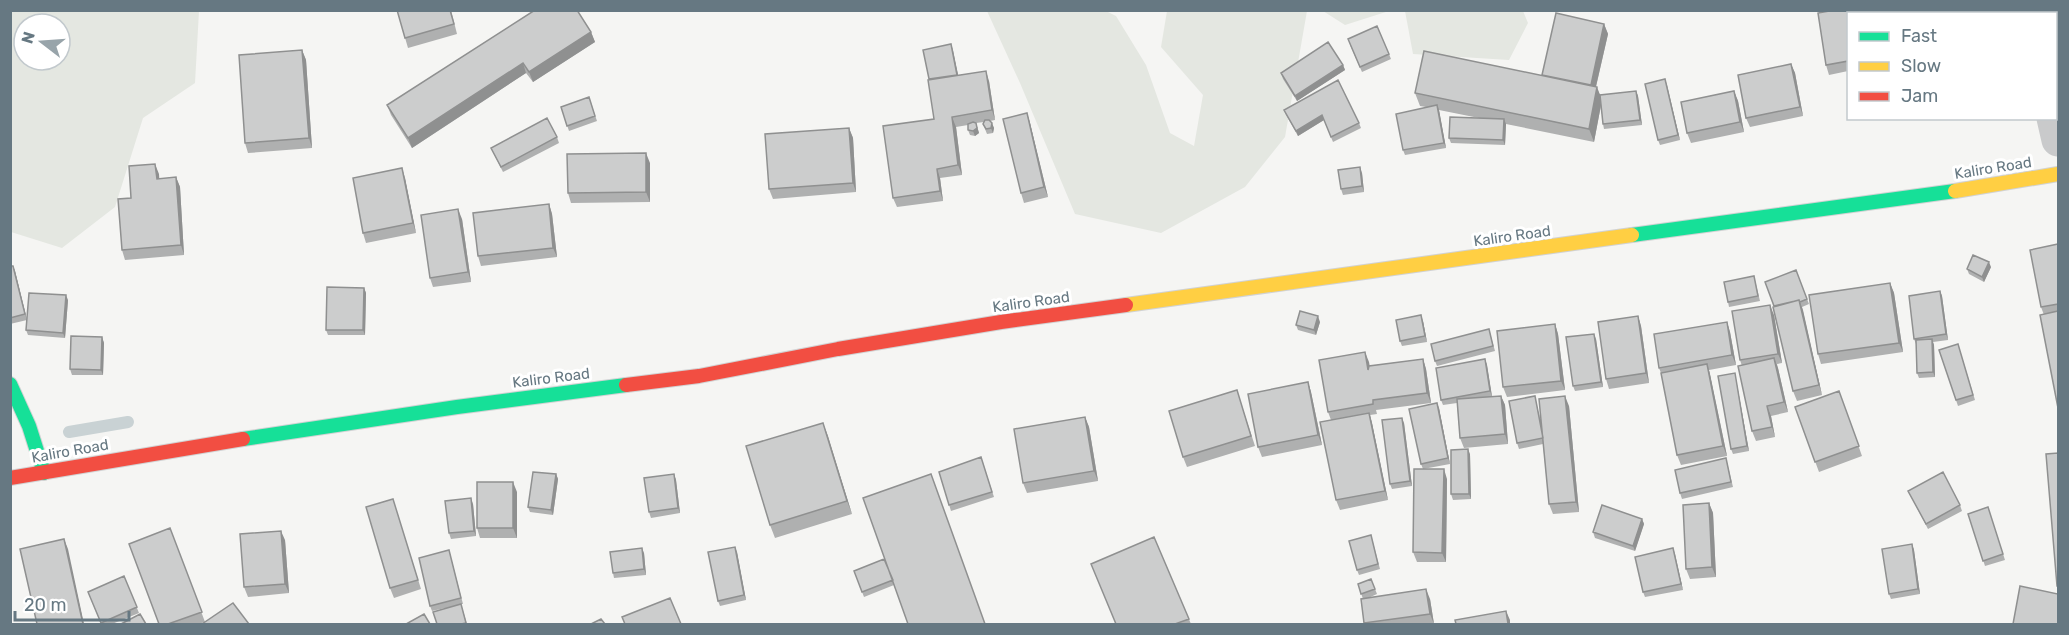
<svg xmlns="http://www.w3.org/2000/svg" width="2069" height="635" viewBox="0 0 2069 635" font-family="Rubik,sans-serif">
<rect width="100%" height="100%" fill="#f5f5f3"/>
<path fill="#e4e7e1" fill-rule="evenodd" d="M11,10l188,1 -4,72 -52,35 -28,89 -53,41 -51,-16zM24,24h36v36h-36z
M1104,10l12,6 30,49 24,68 24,13 9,-51 -42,-48 6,-36h140l-22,126 -40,50 -84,46 -86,-19 -55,-131 -33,-72z
M1323,11h66l-44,14z
M1405,11h118l5,12 -19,37 -96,-6z"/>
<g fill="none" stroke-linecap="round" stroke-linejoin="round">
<path stroke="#c9d2d4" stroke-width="12" d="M69,432l59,-10"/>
<defs>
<path id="fast" d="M1632,235l323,-44
M10,384l19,42 15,47
M243,439l214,-32 169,-22"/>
<path id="slow" d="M1955,191l103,-17
M1126,305l506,-70"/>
<path id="jam" d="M626,385l73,-9 139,-27 163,-27 125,-17
M10,478l233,-39"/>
</defs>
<use href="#fast" stroke="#d1d2d3" stroke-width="16"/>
<use href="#slow" stroke="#d1d2d3" stroke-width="16"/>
<use href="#jam" stroke="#d1d2d3" stroke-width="16"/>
<path stroke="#c9cacb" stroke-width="33" d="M2034,10v4
M2053,118l5,22"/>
<use href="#fast" stroke="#16e098" stroke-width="14"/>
<use href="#slow" stroke="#ffcf43" stroke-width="14"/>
<use href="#jam" stroke="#f24e42" stroke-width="14"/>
</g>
<path fill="#afb0b0" d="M397,10h54l6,24 -49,14z
M1835,10h56v2v-2h2v4h-45v57l-19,4 -3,-10 -8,-52z
M1604,24l4,10 -12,53 4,8 36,-4 2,5 4,29 -38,4 -1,-5 -2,-19 -7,37 -88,-18 -1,21 -54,-2 -2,-5 30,-20 -40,-8 7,38 -41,7 -2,-5 23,-43 -6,-1 -5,-13 127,-18z
M591,32l4,10 -62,40 -7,-9 -114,75 -21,-33 -4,-10z
M951,44l7,31 31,6 6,39 -5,1 4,7 -1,5 -6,1 -4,-10 1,-2 -8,1 3,10 -4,3 -5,-1 -2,-5v-5l-12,2 6,48 -22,3 3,23 -46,6 -4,-9 41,-79z
M1350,45l39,9 2,5 -29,13z
M302,50l4,10 6,88 -64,5 -3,-10z
M1791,64l4,9 8,43 -53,11 -4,-9z
M1343,65l2,5 -48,31 -14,-22 -2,-6z
M1665,79l15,61 -20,5 -2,-5z
M1734,91l4,10 6,31 -53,11 -4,-10z
M589,97l8,24 -28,10 -8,-24z
M1284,110l75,13 2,5 -28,14 -9,-22 -26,16 -12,-21z
M1027,113l3,10 18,74 -24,6 -3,-10z
M849,128l4,10 3,54 -83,7 -4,-10z
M557,137l2,6 -56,29 -12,-24z
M650,163v39l-79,1 -3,-10z
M1362,173l2,19 -21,3 -2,-6z
M159,174v5l17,-2 4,10 4,68 -59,5 -3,-10 9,-52z
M405,178l11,55 -50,10 -3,-10z
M549,204l3,10 5,43 -76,9 -3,-10z
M462,219l9,63 -38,5 -3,-9z
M2058,244v164l-14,-93 -3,-8z
M10,266h3l2,5 12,49 -17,4z
M1991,267l-7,15 -15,-8 -2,-5z
M1796,270l13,34 -7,3 20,88 -25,6 -4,-10 -19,-85z
M1754,276l6,25 -31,6 -1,-5z
M1890,283l4,10 9,59 -82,12 -3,-10z
M364,288l2,5 -1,42h-37l-2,-5z
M1940,291l2,5 6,44 -15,2 1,3 1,32 -16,1 -2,-5 -1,-29 -2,-5z
M68,300l-3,38 -37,-3 -2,-5z
M1774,315l8,48 -5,1 11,48 -17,4 4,21 -19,4 -4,-10 -10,-65 -2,-6z
M1638,316l3,10 8,57 -40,6 -3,-10z
M1423,321l4,21 -25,4 -2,-5z
M1320,322l-4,13 -18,-5 -2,-5z
M1727,322l3,10 6,33 -27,5 18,86 -46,9 -4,-10 -16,-82 -2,-5z
M1555,324l3,10 7,56 -58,7 -4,-10z
M1489,329l6,22 -58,15 -2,-5z
M102,337l2,6 -1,32h-31l-2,-6z
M1596,339l7,48 -28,4 -2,-5z
M1958,344l17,56 -17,6 -19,-56z
M1423,359l3,10 5,34 -55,7 1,4 -7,1 2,8 16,77 -48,10 -4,-10 -5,-80 -3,-8 41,-50v4z
M1485,359l2,6 5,31h9l4,9 3,39 -44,4 -4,-10 -3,-35 -14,2 -2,-5z
M1736,379l13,72 -16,3 -2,-5z
M1308,382l3,10 11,53 -60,12 -4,-10z
M1839,391l23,65 -43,16 -24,-65z
M1535,396l6,28 28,-18 10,106 -26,2 -4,-10 -6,-60 -24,5 -2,-6z
M1240,400l15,46 -68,21 -4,-10z
M1439,408l11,56 -27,5 -2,-5z
M1085,417l4,10 9,54 -71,12 -4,-10z
M823,423l29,91 -77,24 -5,-13z
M1404,423l8,63 -20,3 -2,-5z
M1470,454l1,45 -18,1 -2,-6z
M981,457l13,40 -43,14 -12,-39z
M1726,458l7,29 -51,12 -2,-6z
M556,474l2,5 -5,36 -23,-3 -2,-5z
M674,474l2,6 4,33 -29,5 -2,-6z
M1447,479l-1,83h-29l-4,-10z
M1908,491l52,14 2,6 -34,18z
M517,492v46h-37l-3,-10z
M393,499l28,90 -27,9 -4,-10z
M1709,503l4,10 3,64 -26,2 -4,-10z
M473,504l3,32 -25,3 -2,-6z
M1988,507l17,53 -20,6 -17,-52z
M1642,519l2,5 -9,27 -40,-13 -2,-6z
M170,528l35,94 -7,2h-39z
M1371,535l9,34 -21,6 -2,-5z
M1154,537l37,87h-76z
M285,540l4,53 -41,4 -4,-10z
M1912,544l2,6 6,44 -29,5 -2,-5z
M1673,548l10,42 -38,7 -2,-5z
M449,550l14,54h-2l6,20h-30l8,-16 -13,3 -2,-5z
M737,552l9,48 -26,6 -2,-5z
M644,553l2,22 -32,3 -1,-5z
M884,559l10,26 -30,12 -10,-26z
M124,576l15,37 -27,11h-11l-13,-32z
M1371,579l6,15 -11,5h64l4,25h4h-74l-3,-25h2l-5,-15z"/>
<path fill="#8f9090" d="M1604,24l4,10 -15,65 -3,-10z
M591,32l4,10 -62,40 -4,-10z
M951,44l2,6 7,34 -2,-5z
M302,50l4,10 6,88 -3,-10z
M523,63l3,10 -114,75 -4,-10z
M1791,64l4,9 8,43 -3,-9z
M1343,65l2,5 -48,31 -2,-5z
M986,71l3,10 6,39 -3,-10z
M1665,79l2,6 13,55 -2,-5z
M1597,87l5,13 -8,42 -5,-13z
M1636,91l2,5 4,29 -2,-5z
M1734,91l4,10 6,31 -4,-10z
M1437,105l2,5 7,38 -2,-5z
M1027,113l3,10 18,74 -4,-10z
M1322,115l2,5 -26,16 -2,-5z
M952,117l4,10 6,48 -4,-10z
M1504,119l2,5 -1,21 -2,-5z
M976,123l3,10 -4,3 -2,-5z
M992,123l2,5 -1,5 -2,-5z
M849,128l4,10 3,54 -3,-9z
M646,153l4,10v39l-4,-10z
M155,164l4,10 1,15 -3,-10z
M1360,167l2,6 2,19 -2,-6z
M402,168l3,10 11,55 -3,-10z
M937,169l3,9 3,23 -3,-10z
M176,177l4,10 4,68 -3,-10z
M549,204l3,10 5,43 -4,-9z
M458,209l4,10 9,63 -3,-10z
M1989,262l2,5 -7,15 -2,-5z
M13,266l2,5 12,49 -2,-6z
M1890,283l4,10 9,59 -4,-9z
M364,288l2,5 -1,42 -2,-5z
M1940,291l2,5 6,44 -2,-6z
M66,295l2,5 -3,38 -2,-5z
M1799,300l4,10 19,85 -3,-10z
M1770,305l4,10 8,48 -4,-9z
M1421,315l2,6 4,21 -2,-6z
M1318,316l2,6 -4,13 -2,-5z
M1638,316l3,10 8,57 -3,-10z
M1727,322l3,10 6,33 -4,-10z
M1555,324l3,10 7,56 -4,-9z
M1594,334l2,5 7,48 -2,-5z
M102,337l2,6 -1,32 -2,-5z
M1932,339l2,6 1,32 -2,-5z
M1365,352l4,10 3,17 -4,-9z
M1774,358l4,10 10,44 -4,-10z
M1423,359l3,10 5,34 -4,-10z
M1485,359l2,6 5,32 -2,-6z
M1707,364l3,10 17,82 -4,-10z
M1735,373l1,6 13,72 -2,-5z
M1308,382l3,10 11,53 -4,-10z
M1501,396l4,9 3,39 -3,-10z
M1565,396l4,10 10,106 -3,-10z
M1437,403l2,5 11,56 -2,-6z
M1767,406l4,10 4,21 -3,-10z
M1369,413l3,10 16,77 -3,-9z
M1085,417l4,10 9,54 -4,-10z
M1402,418l2,5 8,63 -2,-5z
M823,423l5,13 24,78 -5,-13z
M1468,449l2,5 1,45 -2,-5z
M1444,469l3,10 -1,83 -4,-9z
M556,474l2,5 -5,36 -2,-5z
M674,474l2,6 4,33 -2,-5z
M513,482l4,10v46l-4,-10z
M471,498l2,6 3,32 -2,-5z
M1709,503l4,10 3,64 -4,-10z
M1642,519l2,5 -9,27 -2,-5z
M281,531l4,9 4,53 -4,-9z
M64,539l4,10 16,75h-1z
M1912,544l2,6 6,44 -2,-5z
M735,547l2,5 9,48 -2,-5z
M642,548l2,5 2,22 -2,-6z
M1673,548l2,6 8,36 -2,-6z
M1426,589l4,10 4,25 -4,-10z
M1506,611l4,9v4h-2z"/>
<path fill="#cccdcd" stroke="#8f9090" stroke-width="1.5" d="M397,10h53l4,14 -49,14z
M535,10h42l14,22 -62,40 -6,-9 -115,75 -21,-33z
M1835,10h56v4h-43v47l-22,4 -8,-52z
M1556,13l48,11 -13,61 -49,-10z
M1377,26l12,28 -29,13 -12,-28z
M1328,42l15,23 -48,31 -14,-23z
M951,44l6,31 -28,4 -6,-29z
M302,50l7,88 -64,5 -6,-88z
M1424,51l173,36 -8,42 -174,-36z
M1791,64l9,43 -54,11 -8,-43z
M986,71l6,39 -40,7 6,48 -21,4 3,22 -47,7 -10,-72 51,-7 -6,-39z
M1665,79l13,56 -20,5 -13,-56z
M1338,80l21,43 -28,14 -9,-22 -26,16 -12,-21z
M1636,91l4,29 -37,4 -3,-29z
M1734,91l6,31 -53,11 -6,-31z
M589,97l6,19 -28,10 -6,-19z
M1437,105l7,38 -41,7 -7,-36z
M1027,113l17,74 -23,6 -18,-74z
M1450,117l54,2 -1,21 -54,-2z
M547,118l10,19 -56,30 -10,-19z
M985,120h4l3,3 -1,5 -5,1 -3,-5z
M973,122l3,1 1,5 -4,3 -5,-1v-6z
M849,128l4,55 -84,6 -4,-55z
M646,153v39l-78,1 -1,-39z
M155,164l2,15 19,-2 5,68 -59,5 -4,-51 13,-1 -2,-32z
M1360,167l2,19 -21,3 -3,-19z
M402,168l11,55 -50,10 -10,-55z
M549,204l4,44 -75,8 -5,-43z
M458,209l10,63 -38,6 -9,-63z
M2058,244v60l-17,3 -11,-57z
M1973,255l16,7 -7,15 -15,-8z
M10,266h3l12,48 -15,4z
M1796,270l11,29 -7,3 -1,-2 -25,6 -9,-24z
M1754,276l4,20 -30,6 -4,-20z
M1890,283l9,60 -81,11 -9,-59z
M327,287l37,1 -1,42h-37z
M1940,291l6,43 -32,5 -5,-43z
M29,293l37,2 -3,38 -37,-3z
M1799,300l20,85 -26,6 -20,-84z
M1770,305l8,49 -38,6 -8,-49z
M1300,311l18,5 -4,14 -18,-5z
M2058,311v97l-18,-93z
M1421,315l4,21 -25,5 -4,-21z
M1638,316l8,57 -40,6 -8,-57z
M1727,322l5,33 -73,13 -5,-34z
M1555,324l6,57 -58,6 -6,-56z
M1489,329l4,17 -58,15 -4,-17z
M1594,334l7,48 -28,4 -7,-49z
M71,336l31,1 -1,33 -31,-1z
M1932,339l1,33 -16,1 -1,-33z
M1958,344l15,51 -17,5 -17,-50z
M1365,352l3,18 1,-4 54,-7 4,34 -54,7v4l-45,8 -9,-52z
M1774,358l10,44 -17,4 5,21 -20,4 -14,-65z
M1485,359l5,32 -49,9 -5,-32z
M1707,364l16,82 -46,9 -16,-82z
M1735,373l12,73 -16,3 -13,-73z
M1308,382l10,53 -60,12 -10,-53z
M1237,390l14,46 -68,21 -14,-46z
M1839,391l20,55 -44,16 -20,-55z
M1501,396l4,38 -45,4 -3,-39z
M1535,396l8,42 -26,5 -8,-42z
M1565,396l11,106 -27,2 -10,-105z
M1437,403l11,55 -27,6 -12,-55z
M1369,413l16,78 -49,9 -16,-78z
M1085,417l9,54 -71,12 -9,-54z
M1402,418l8,63 -20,3 -8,-64z
M823,423l24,78 -77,24 -24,-79z
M1468,449l1,45h-18v-44z
M2058,453v133h-1l-11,-132z
M981,457l11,35 -43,13 -10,-33z
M1726,458l5,24 -51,11 -5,-23z
M1414,469h30l-2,84 -29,-1z
M533,472l23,2 -5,36 -23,-3z
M1943,472l17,33 -34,19 -18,-33z
M674,474l4,34 -29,4 -5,-34z
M931,474l54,150h-77l-45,-126z
M477,482h36v46h-36z
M471,498l3,33 -25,2 -4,-32z
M393,499l25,81 -28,8 -24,-81z
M1709,503l3,64 -26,2 -3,-64z
M1602,505l40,14 -9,27 -40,-14z
M1988,507l15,47 -20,7 -15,-47z
M170,528l32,84 -34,12h-9l-30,-80z
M281,531l4,53 -41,3 -4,-53z
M1371,535l7,29 -21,6 -8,-29z
M1154,537l35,82 -14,5h-59l-25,-60z
M64,539l19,85h-46l-17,-75z
M1912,544l6,45 -29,5 -7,-45z
M735,547l9,48 -26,6 -10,-49z
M642,548l2,21 -31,4 -3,-21z
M1673,548l8,36 -38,8 -8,-35z
M449,550l12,48 -31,8 -11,-48z
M884,559l9,21 -31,12 -8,-21z
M124,576l13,31 -36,16 -13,-31z
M1371,579l4,10 -14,5 -3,-10z
M2020,586l38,8v30h-45z
M1426,589l4,25 -66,9 -3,-24z
M670,598l11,26h-56l-3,-7z
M233,603l16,21h-47z
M461,604l5,19 -5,1h-24l-4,-12z
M1506,611l2,13h-52l-1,-4z
M140,614l6,10h-25z
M424,614l6,10h-24z
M601,619l4,5h-14z"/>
<g text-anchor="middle" stroke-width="6" stroke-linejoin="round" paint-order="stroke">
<g font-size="15" fill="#667882" stroke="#fff">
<text transform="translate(1993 168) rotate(-9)" y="5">Kaliro Road</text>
<text transform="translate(1512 236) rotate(-8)" y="5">Kaliro Road</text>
<text transform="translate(1031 302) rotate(-8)" y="5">Kaliro Road</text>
<text transform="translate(551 378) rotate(-7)" y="5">Kaliro Road</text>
<text transform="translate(70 451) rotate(-10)" y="5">Kaliro Road</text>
</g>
</g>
<rect width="2069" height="635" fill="none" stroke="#667882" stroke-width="24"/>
<rect x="1847" y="12" width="210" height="108" fill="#ffffff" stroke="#c2c9cd" stroke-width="1.5"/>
<rect x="1859" y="32" width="30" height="9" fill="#16e098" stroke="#c2c9cd" stroke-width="1.5"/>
<text x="1901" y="42" font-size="18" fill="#667882">Fast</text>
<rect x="1859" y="62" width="30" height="9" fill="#ffcf43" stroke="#c2c9cd" stroke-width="1.5"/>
<text x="1901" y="72" font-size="18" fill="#667882">Slow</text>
<rect x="1859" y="92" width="30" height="9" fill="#f24e42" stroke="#c2c9cd" stroke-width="1.5"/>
<text x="1901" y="102" font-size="18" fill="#667882">Jam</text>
<g transform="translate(42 42) rotate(287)"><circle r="28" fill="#ffffff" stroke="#c2c9cd" stroke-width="1.5"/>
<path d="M0-4.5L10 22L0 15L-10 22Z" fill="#98a4aa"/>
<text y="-9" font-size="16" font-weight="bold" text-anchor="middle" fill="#667882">N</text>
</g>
<path d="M15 611v9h114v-9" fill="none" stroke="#667882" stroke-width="3"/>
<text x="24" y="611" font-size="18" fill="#667882" stroke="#ffffff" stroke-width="4.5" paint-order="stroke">20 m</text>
</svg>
